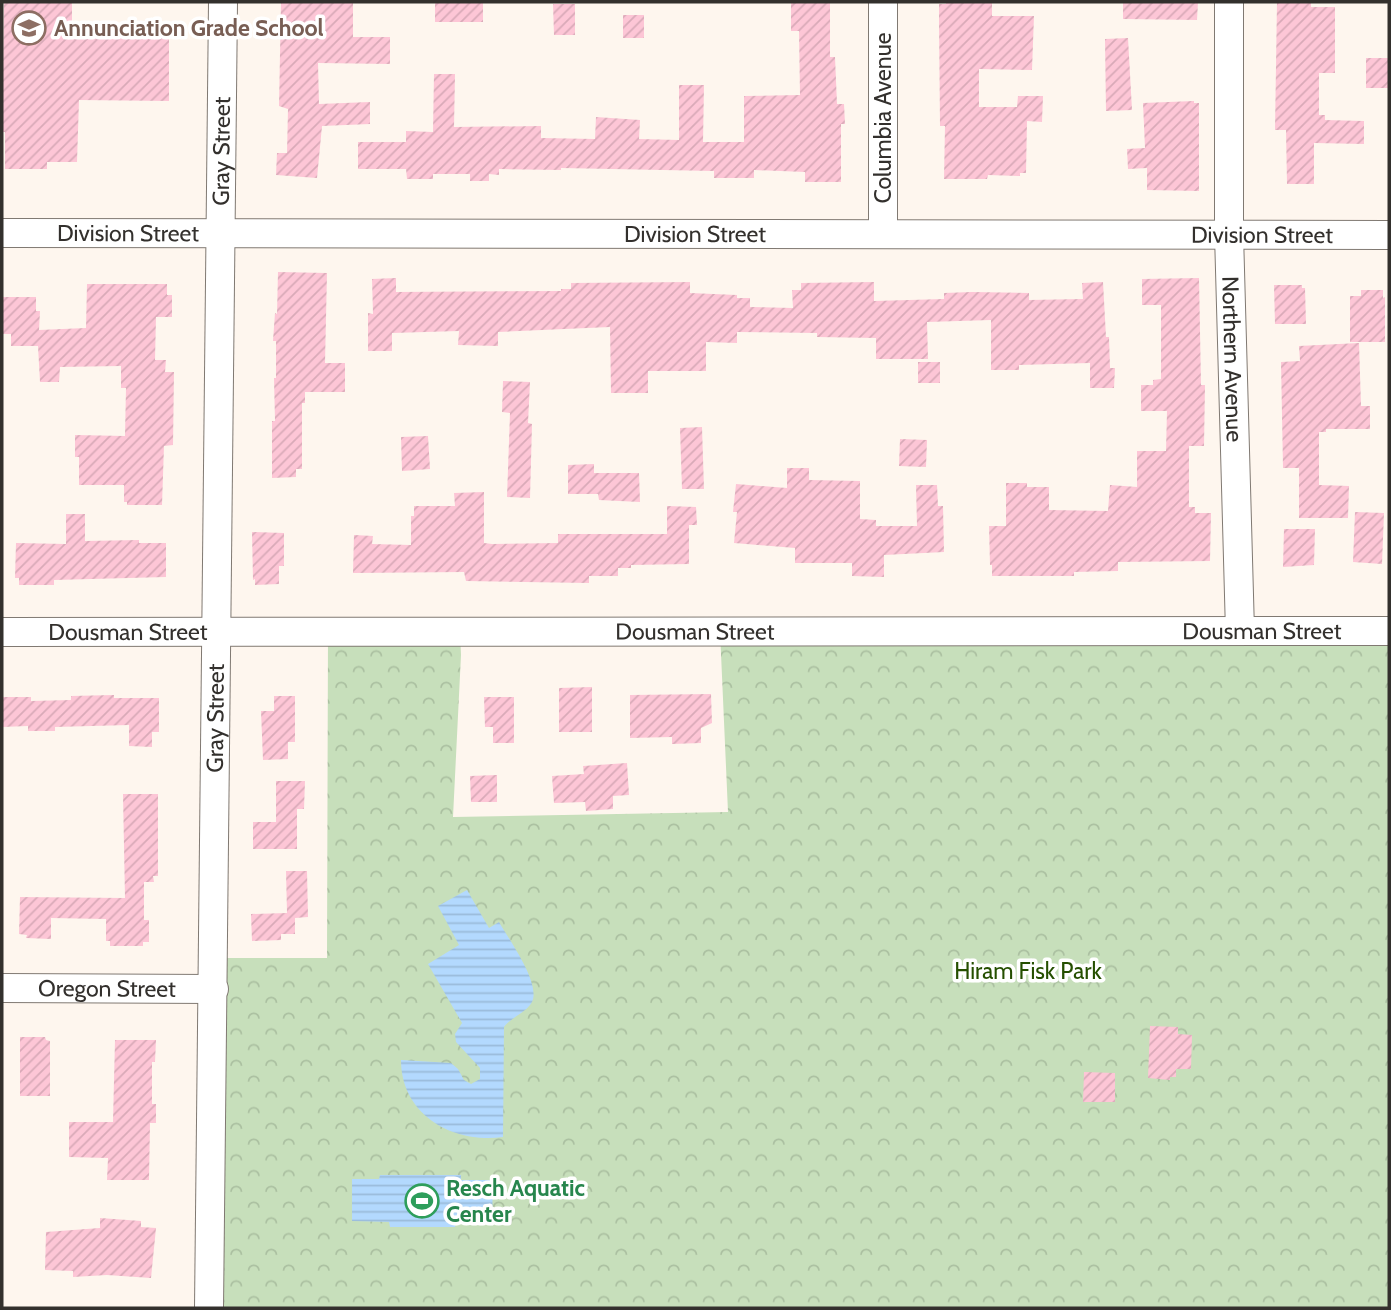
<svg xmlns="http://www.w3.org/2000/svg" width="1391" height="1310" viewBox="0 0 1391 1310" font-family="Cabin,sans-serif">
<defs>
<pattern id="park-crowns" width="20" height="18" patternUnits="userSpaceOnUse" patternTransform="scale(1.75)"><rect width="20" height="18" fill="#c7dfbb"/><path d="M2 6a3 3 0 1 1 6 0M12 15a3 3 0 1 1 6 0" fill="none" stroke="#abc0a1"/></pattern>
<pattern id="water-rules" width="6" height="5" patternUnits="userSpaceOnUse" patternTransform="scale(1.75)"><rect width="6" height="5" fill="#b3d9fe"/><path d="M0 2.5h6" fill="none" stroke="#9abbda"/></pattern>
<pattern id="building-hatch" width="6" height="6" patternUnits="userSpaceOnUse" patternTransform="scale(1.75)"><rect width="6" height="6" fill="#fdc6d6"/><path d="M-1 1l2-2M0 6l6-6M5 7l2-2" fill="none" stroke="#d9aab8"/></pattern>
</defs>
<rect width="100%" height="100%" fill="#fef6ee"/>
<path fill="url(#park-crowns)" d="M328,631h132l1,24 -8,162 275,-5 -8,-181h669v677h-1180l5,-350h113z"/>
<path fill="url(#water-rules)" d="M467,890l22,38 10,-6c10,18 42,61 33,80 -6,11 -21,15 -28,25l-1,110c-50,7 -102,-22 -102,-77l50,3 7,6 6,11 7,4 9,-5v-11l-24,-26 -1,-8 7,-11 -34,-59 31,-19 -21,-39z
M380,1175h81v5h32l-1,42 -36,-1 -1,6h-65l-1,-5 -37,-1v-42h27z"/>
<path fill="url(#building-hatch)" d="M4,2h68v36h97v63l-90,-1 -2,62h-30v7h-42v-37h-3z
M281,2h72v35h37v27l-72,-1 1,41 51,-2v22l-48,2 -5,52 -41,-3 1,-22h10l1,-44 -9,-3z
M435,2h48v20h-48z
M791,2h39v55h5l2,47h7l1,20h-4v58h-36v-10l-51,-2v8h-40v-7l-153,-3v2l-62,-1v6l-10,-1v7h-19v-7h-37v5h-26l-1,-10h-48v-27h48v-11l27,1 1,-58h21l-1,53 87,-1v12l54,1 1,-22 44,3 -1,19 40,1v-55h25l-1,57h41v-46l56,-1 -1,-64h-8z
M946,2h46v14h42l-2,54 -53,-1v38h38l1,-11h25l-1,26 -15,-1 -1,52h-6v3l-32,-1 -1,4h-43l1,-53h-5l-1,-103v-19h7z
M1123,2h75l-1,18 -74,-1z
M1277,2h34v5h24v66h-16v42h6v5l39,1v23l-50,-1v41h-27l-1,-54h-11z
M553,4h22v31h-21z
M623,15h21v23h-21z
M1128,38l4,72 -26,1 -1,-72z
M1366,58h23v30h-23z
M1194,101v2h5v88l-52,-1v-22l-19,1 -1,-20 18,-1 -2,-45z
M278,272l49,1 -2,90h20v29h-40v11h-3v66h-6v8l-24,1v-57h3l-1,-43h2v-37h-3l2,-28 2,1z
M396,278v14l165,-1v-2h10v-6l119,-1v11l47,2v3h13v9l43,1 -1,-18h9v-7l73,-1v19l70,-2v-6l28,-1 57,1v7l54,-1 -1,-16 21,-1 3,55h3l1,31h5l-1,20h-24v-25l-71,2v5h-28v-50l-64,2 1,37h-52v-21l-59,-1v-4l-80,-1v11l-31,-1v29h-58v22h-37l-1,-66 -112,5v14l-40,-1 1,-14 -67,2v18h-24v-38l5,1 -1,-35z
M1199,278l2,107h4l-1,61h-15v61h6v6h16l-1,48 -92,1v9l-44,1v4h-82v-11h-2l-1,-39h17v-43h21v4h22v23l59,1 2,-26 27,2v-36h29l1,-40h-26v-26h12v-5l8,-1v-74h-19v-26z
M87,284h80v11h5v22h-16l-1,43h11l-1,12h9l-1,73 -9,1 -2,59h-35v-3h-3v-17h-45v-28h-4v-22l50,1 1,-48h-5v-22l-61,1 -1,15h-19l-2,-36h-27v-12h-9v-37h34v14h4l-1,19 47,-2z
M1274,285h28v3h3l1,36h-31z
M1361,290h22v8l2,-1v45h-35v-46h11z
M1359,343l2,63h9v23h-44v3h-7v53l30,1 -1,32h-49v-50h-16l-2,-106 19,-1 -1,-15z
M918,362h22v21h-22z
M503,381l27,1 -2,41 4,1 -2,74 -23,-1 3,-84 -8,-1z
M702,427l2,62h-22l-2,-61z
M428,436l2,33 -28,2 -1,-34z
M900,439l27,1 -1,27 -27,-1z
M594,464v9h45l1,29 -41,-2 -1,-6h-30v-29z
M787,468h22v12l51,1v38l16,1v6h41l-1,-41h21l1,21h5l1,46 -60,3v22l-32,-1v-13h-57v-15l-61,-5 3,-31h-4l3,-28 51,4z
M484,492v51l8,1 66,-1v-9h109v-28l29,1 1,18h-8v39l-58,1v3h-13v8h-29v7l-123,-2 -2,-9 -111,1 1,-38 19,1 -1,8 39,1v-29h3v-10h41l-1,-13z
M1355,512l29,1 -2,51 -29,-2z
M66,514h19v27l54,-1v3h27v34l-112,3v5h-35v-7h-4l1,-35 50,1z
M1284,529h31l-1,36 -31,2z
M252,532l32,1v33h-5v18l-24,1v-6l-2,1z
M592,687v45h-33v-44z
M711,694l1,29 -11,5v15l-29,1v-7l-42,1v-43z
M114,695v3h45v34h-7v15l-23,-1v-21l-74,2v4h-27v-5l-26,1v-30h29v4l40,-1v-4z
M274,696h21v46h-7v17l-25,1 -2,-49h13z
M484,697h30v46h-21v-16h-8z
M627,763l2,32 -16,1v13l-27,2 -1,-9 -31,1 -2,-27 32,-2 -1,-8z
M497,775v27h-26l-1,-26z
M276,781h29l-1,28h-7v40h-44v-27h23z
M123,794h35v82h-5l1,6h-10v38h5v22h-6v4h-33v-5h-4v-22l-55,-1v21l-25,-1 1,-3 -8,-1 1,-37 105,1z
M286,871h21l1,46 -13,1v16h-14v6l-29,1 -1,-27 36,-1z
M1150,1026l28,1v7l14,1 -1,34h-15v8h-6v3l-22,-2z
M20,1037h25l1,3 4,1v55h-30z
M115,1040h41l-1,22h-3v42h4v19h-6l-1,57h-42l1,-22 -39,-1v-35h44z
M1084,1072l31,1v29h-32z
M100,1218l41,3v6l15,1 -5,50 -44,-3 -34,2v-6l-28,-1 1,-38 54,-4z"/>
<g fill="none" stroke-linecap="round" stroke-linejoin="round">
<defs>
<g id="minor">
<path d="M883,2v232"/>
<path id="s1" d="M1229,2v232l11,397"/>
<path id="s2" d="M2,233l1387,2"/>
<path id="s3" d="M2,632l1387,-1"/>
<path id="s4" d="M2,988l212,1"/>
<path id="s5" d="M209,1308l14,-1306"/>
</g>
</defs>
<use href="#minor" stroke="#807972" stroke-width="30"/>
<use href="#minor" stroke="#fff" stroke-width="28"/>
</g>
<defs>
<symbol id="school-ring" viewBox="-11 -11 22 22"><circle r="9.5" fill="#fff" stroke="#8d6e63" stroke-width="1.5"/><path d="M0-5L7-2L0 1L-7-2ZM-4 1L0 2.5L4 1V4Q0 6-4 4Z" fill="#8d6e63"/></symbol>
<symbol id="stadium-ring" viewBox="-11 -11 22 22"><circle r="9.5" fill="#fff" stroke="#2e9e5b" stroke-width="1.5"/><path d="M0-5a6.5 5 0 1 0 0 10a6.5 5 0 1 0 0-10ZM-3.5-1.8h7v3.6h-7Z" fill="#2e9e5b"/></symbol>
</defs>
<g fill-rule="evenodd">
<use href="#school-ring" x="10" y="9" width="38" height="38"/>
<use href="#stadium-ring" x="403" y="1182" width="38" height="38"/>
</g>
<g text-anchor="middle" stroke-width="7" stroke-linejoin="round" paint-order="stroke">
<g font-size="23" font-weight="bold" fill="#785e54" stroke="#fff" text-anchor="start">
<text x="54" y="36">Annunciation Grade School</text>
</g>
<g font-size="23" fill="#33302d" stroke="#fff">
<text transform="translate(883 118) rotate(-90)" y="8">Columbia Avenue</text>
<text dy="8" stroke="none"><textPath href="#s5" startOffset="1157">Gray Street</textPath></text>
<text dy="8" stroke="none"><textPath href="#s2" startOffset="126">Division Street</textPath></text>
<text dy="8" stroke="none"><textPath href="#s2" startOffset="693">Division Street</textPath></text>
<text dy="8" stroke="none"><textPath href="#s2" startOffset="1260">Division Street</textPath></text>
<text dy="8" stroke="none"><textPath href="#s1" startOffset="357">Northern Avenue</textPath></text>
<text dy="8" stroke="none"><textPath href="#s3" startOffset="126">Dousman Street</textPath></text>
<text dy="8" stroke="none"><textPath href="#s3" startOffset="693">Dousman Street</textPath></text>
<text dy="8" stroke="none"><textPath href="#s3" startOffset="1260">Dousman Street</textPath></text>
<text dy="8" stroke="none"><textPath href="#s5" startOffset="590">Gray Street</textPath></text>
<text dy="8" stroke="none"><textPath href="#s4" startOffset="105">Oregon Street</textPath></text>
</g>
<g font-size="23" fill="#254f00" stroke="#fff">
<text x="1028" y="979">Hiram Fisk Park</text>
</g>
<g font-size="23" font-weight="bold" fill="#27864d" stroke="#fff" text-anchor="start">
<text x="446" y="1196">Resch Aquatic<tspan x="446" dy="26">Center</tspan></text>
</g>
</g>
<rect width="1391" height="1310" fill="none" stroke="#33302d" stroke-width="7"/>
</svg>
